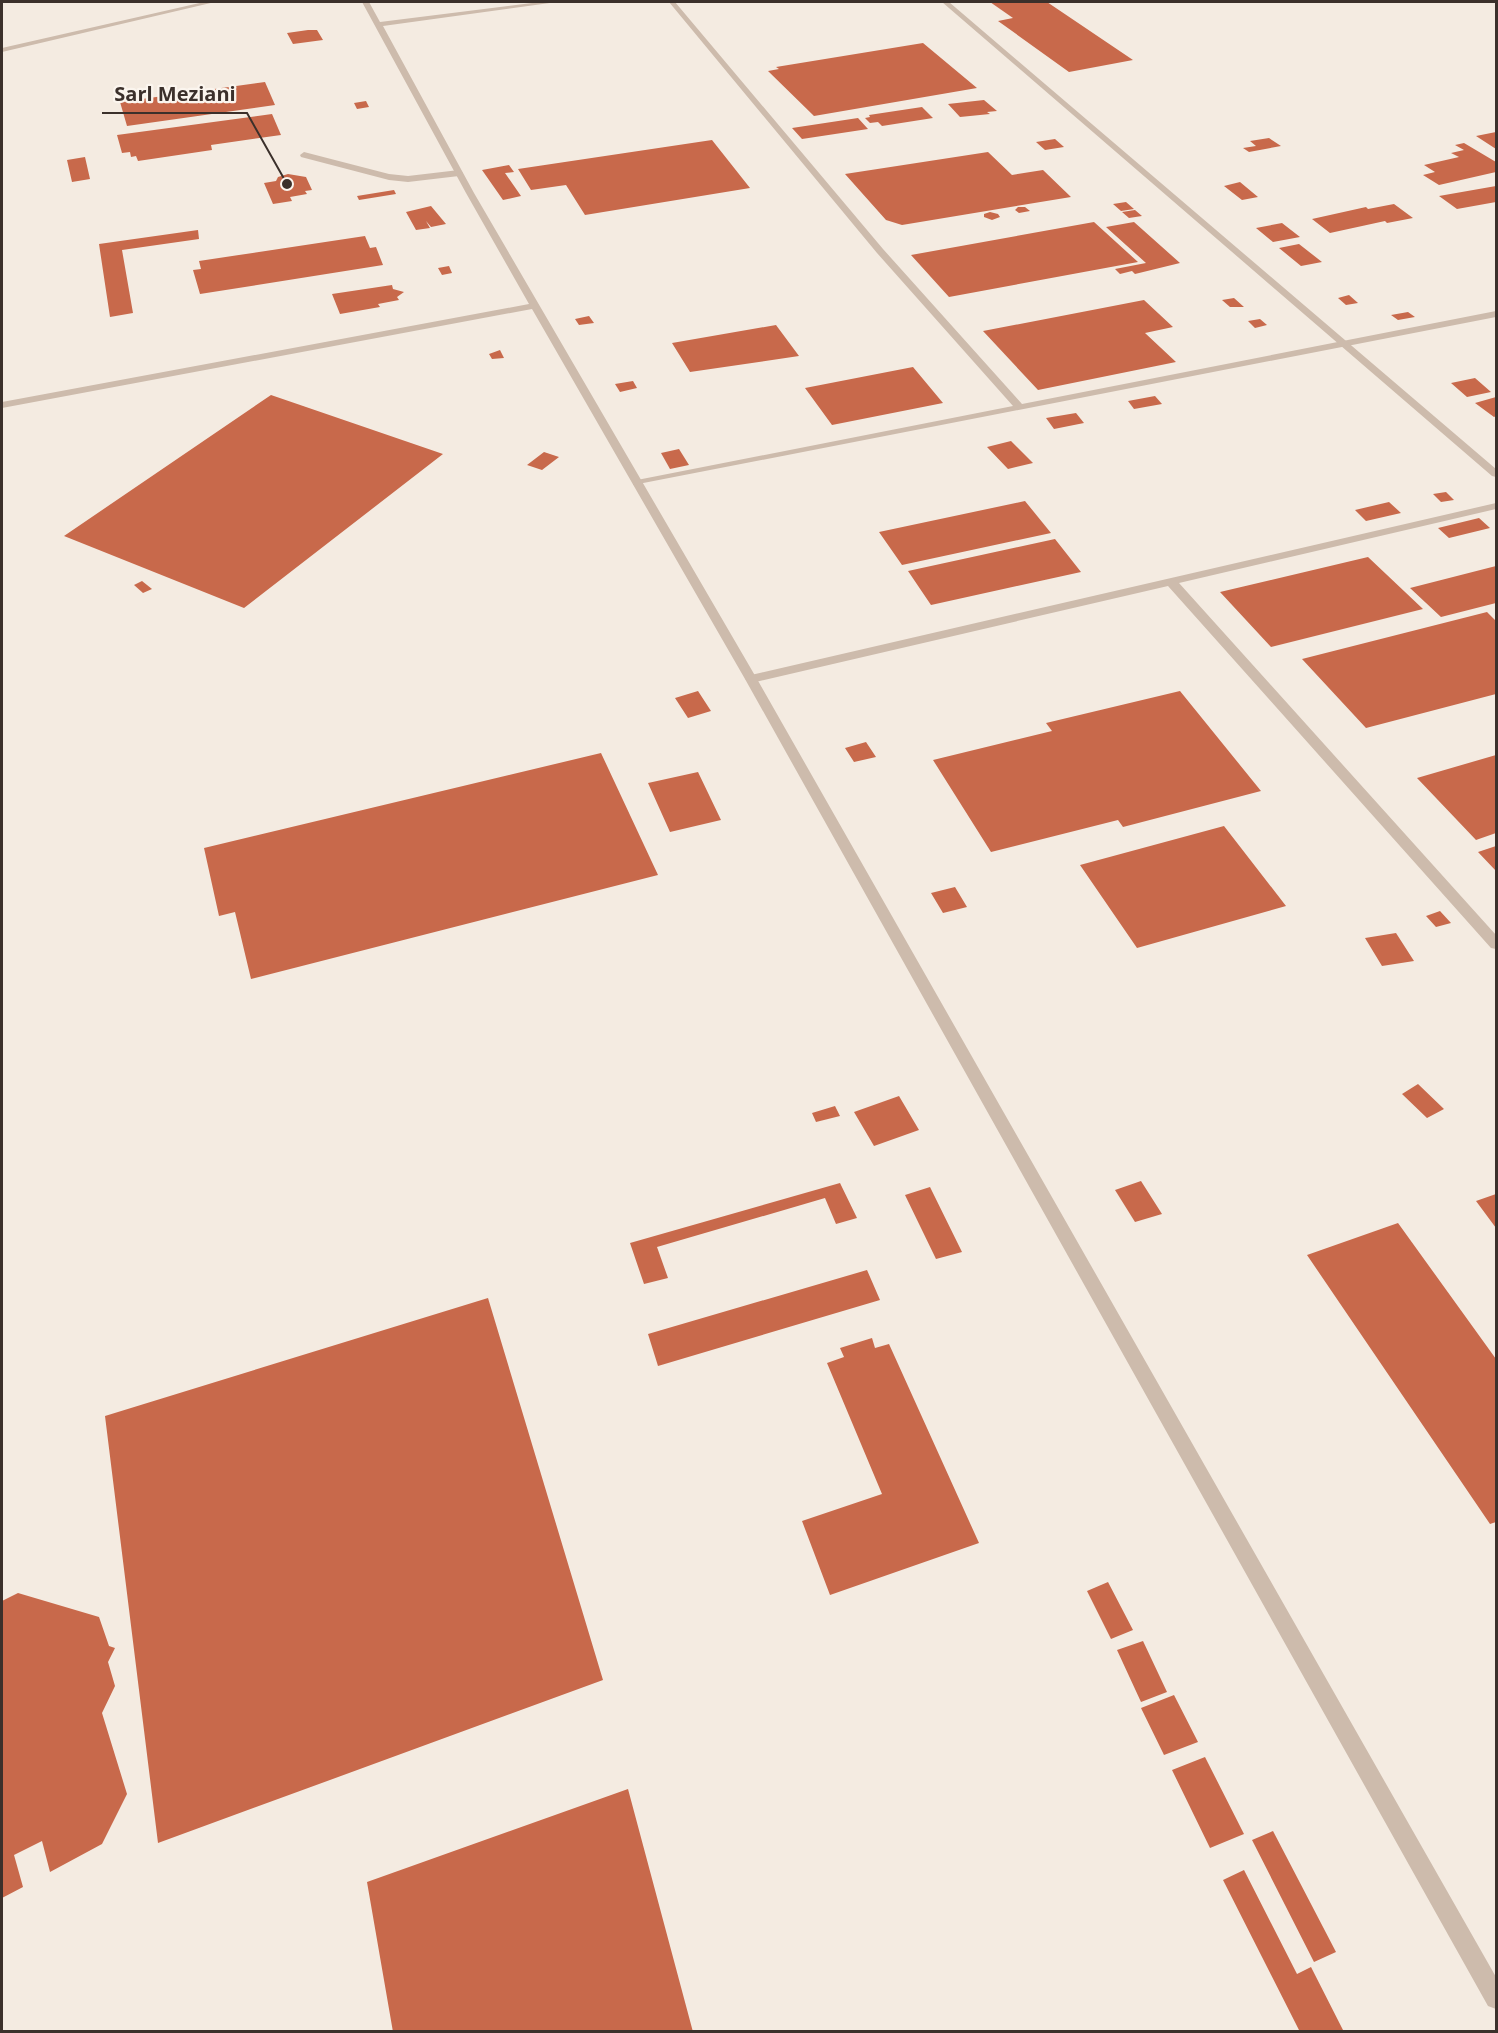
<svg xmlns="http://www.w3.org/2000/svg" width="1498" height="2033" viewBox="0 0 1498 2033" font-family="'Open Sans',sans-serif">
<rect width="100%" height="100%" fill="#f4ebe1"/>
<path fill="#c8694b" d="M990,2h57l86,58 -64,12 -71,-51 15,-3z
M308,30h9l6,10 -30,4 -6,-11z
M923,43l54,45 -163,28 -46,-45 11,-2 -3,-2z
M265,82l10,23 -148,21 -7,-24z
M984,100l13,11 -10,1 3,2 -30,3 -12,-13z
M366,101l3,6 -12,2 -3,-6z
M922,107l11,11 -51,8 -4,-4 -8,1 -5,-5 5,-1 -1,-2z
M272,114l9,21 -70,10 1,5 -74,11 -2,-5 -5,1 -1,-5 -8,1 -5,-18z
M858,118l10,11 -66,10 -10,-11z
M1496,132v17l-20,-13z
M1269,138l12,8 -32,6 -6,-4 13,-2 -6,-5z
M1055,139l9,8 -19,3 -9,-8z
M712,140l38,48 -165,27 -19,-30 -35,5 -13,-21z
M1464,143l32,19v10l-57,13 -16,-10 12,-3 -11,-7 35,-8 -8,-4 13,-3 -9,-5z
M988,152l24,23 31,-5 28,27 -169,28 -16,-5 -41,-46z
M85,157l5,22 -18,3 -5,-22z
M509,165l5,7 -9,1 16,23 -18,4 -21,-30z
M288,174l18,3 6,13 -7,1 2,3 -17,3 2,4 -19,3 -9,-21 12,-2 2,-4z
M1240,182l18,15 -16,3 -18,-14z
M1496,186v16l-39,7 -18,-13z
M394,190l2,4 -37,6 -2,-4z
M1126,202l8,7 -13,2 -8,-7z
M1394,204l19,14 -26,5 -2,-2 -55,12 -18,-14 54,-12 2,2z
M431,206l15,18 -15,3 -5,-6 4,7 -14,2 -10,-18z
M1018,207h7l5,4 -11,2 -4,-3z
M1135,210l7,6 -13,2 -7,-6z
M990,212l8,2 2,3 -8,3 -8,-3v-3z
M1094,222l44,40 -189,35 -38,-42z
M1134,222l46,41 -45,11 -3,-3 -12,3 -5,-5 31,-6 -40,-36z
M1282,223l18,14 -27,5 -17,-14z
M198,230l1,9 -77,11 11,63 -23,4 -11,-73z
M365,236l5,12 6,-1 7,18 -183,29 -7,-24 8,-1 -2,-8z
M1299,244l23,18 -21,4 -22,-18z
M449,266l3,7 -10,2 -4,-7z
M392,285l1,4 11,3 -7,5 2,3 -21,4 2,3 -40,7 -8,-20z
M1349,295l9,8 -12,2 -8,-7z
M1234,298l10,9h-14l-8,-7z
M1144,300l29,27 -28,6 31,29 -138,28 -55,-59z
M1408,312l7,5 -17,3 -7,-5z
M589,316l5,7 -15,2 -4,-6z
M1260,319l7,6 -12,3 -7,-7z
M776,325l23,31 -109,16 -18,-29z
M500,350l4,8 -12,1 -3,-5z
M913,367l30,36 -111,22 -27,-37z
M1475,378l16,14 -24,5 -16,-14z
M633,381l4,7 -17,4 -5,-8z
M271,395l172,59 -199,154 -180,-72z
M1155,396l7,8 -28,5 -6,-8z
M1496,397v19l-2,1 -19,-14z
M1076,413l8,10 -30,6 -8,-11z
M1011,441l22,22 -25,6 -21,-22z
M679,449l10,16 -19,4 -9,-16z
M544,452l15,5 -17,13 -15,-5z
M1446,492l8,8 -13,2 -8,-8z
M1025,501l26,32 -149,32 -23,-33z
M1389,502l12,11 -35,8 -11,-11z
M1479,518l11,10 -41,10 -11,-10z
M1055,539l26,33 -150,33 -23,-34z
M1368,557l55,52 -152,38 -51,-55z
M1496,566v37l-55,14 -31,-29z
M142,581l10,8 -9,4 -9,-8z
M1487,612l9,9v73l-130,34 -64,-69z
M698,691l13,20 -23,7 -13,-20z
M1180,691l81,100 -138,36 -5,-7 -127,32 -58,-92 119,-29 -6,-8z
M866,742l10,15 -22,5 -9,-14z
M601,753l57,122 -407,104 -16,-67 -16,4 -15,-68z
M1496,755v78l-20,7 -59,-62z
M698,772l23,48 -51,12 -22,-49z
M1224,826l62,80 -149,42 -57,-83z
M1496,846v25l-18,-19z
M955,887l12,20 -24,6 -12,-20z
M1440,911l11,12 -15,4 -10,-11z
M1396,933l18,28 -32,5 -17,-28z
M1418,1084l26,25 -17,9 -25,-24z
M899,1096l20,34 -45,16 -20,-34z
M835,1106l5,10 -24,6 -4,-9z
M1141,1181l21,33 -27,8 -20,-32z
M840,1183l17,35 -21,6 -11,-26 -168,49 11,31 -24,6 -14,-41z
M930,1187l32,65 -26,7 -31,-64z
M1496,1194v34l-20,-27z
M1398,1223l98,136v163l-6,2 -183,-269z
M867,1270l13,30 -222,66 -10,-32z
M488,1298l115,382 -445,163 -53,-427z
M872,1338l3,10 14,-4 90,199 -149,52 -28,-74 80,-27 -55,-131 17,-6 -4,-9z
M1108,1582l25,48 -22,9 -24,-48z
M18,1593l81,24 10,29 6,2 -7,14 7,24 -13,27 25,81 -25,50 -52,28 -8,-31 -28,14 9,32 -21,11v-297z
M1143,1641l24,51 -26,10 -24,-52z
M1174,1695l24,47 -34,13 -23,-47z
M1205,1757l39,77 -34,14 -38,-78z
M628,1789l65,243h-300l-26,-150z
M1273,1831l63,121 -22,10 -62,-122z
M1244,1870l53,104 14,-7 33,65h-44l-77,-152z"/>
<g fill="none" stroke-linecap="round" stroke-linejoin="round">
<path fill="#cdbbac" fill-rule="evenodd" d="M669,2h6l208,247 139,155 474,-93v6l-863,168v-4l4,-1 376,-74 -136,-153z
M304,152l85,22 19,2 51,-6 4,3 -4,3 -51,6 -19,-2 -88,-23 -1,-2z
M1496,503v6l-317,74 317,352v14l-5,-1 -323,-362 -417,97 -6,-4 6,-4z"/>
<path fill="#cdbbac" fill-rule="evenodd" d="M204,2h11l-213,50v-4z
M362,2h7l11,20 160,-20h17l-174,24 91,167 283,486 739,1298v32l-8,-3 -743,-1327 -213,-370 -530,99v-6l527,-98 -63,-111z
M942,2h7l547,467v8l-4,-1z"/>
</g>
<path fill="none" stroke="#3b302b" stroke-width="2" d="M287 184L247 113H102"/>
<circle fill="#3b302b" stroke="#fbf5ee" stroke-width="2" cx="287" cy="184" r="6"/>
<g font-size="20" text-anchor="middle" font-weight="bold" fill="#3b302b" stroke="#fbf5ee" stroke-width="4.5" stroke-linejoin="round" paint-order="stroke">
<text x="175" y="101">Sarl Meziani</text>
</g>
<rect width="1498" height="2033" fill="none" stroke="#3b302b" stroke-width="6"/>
</svg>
